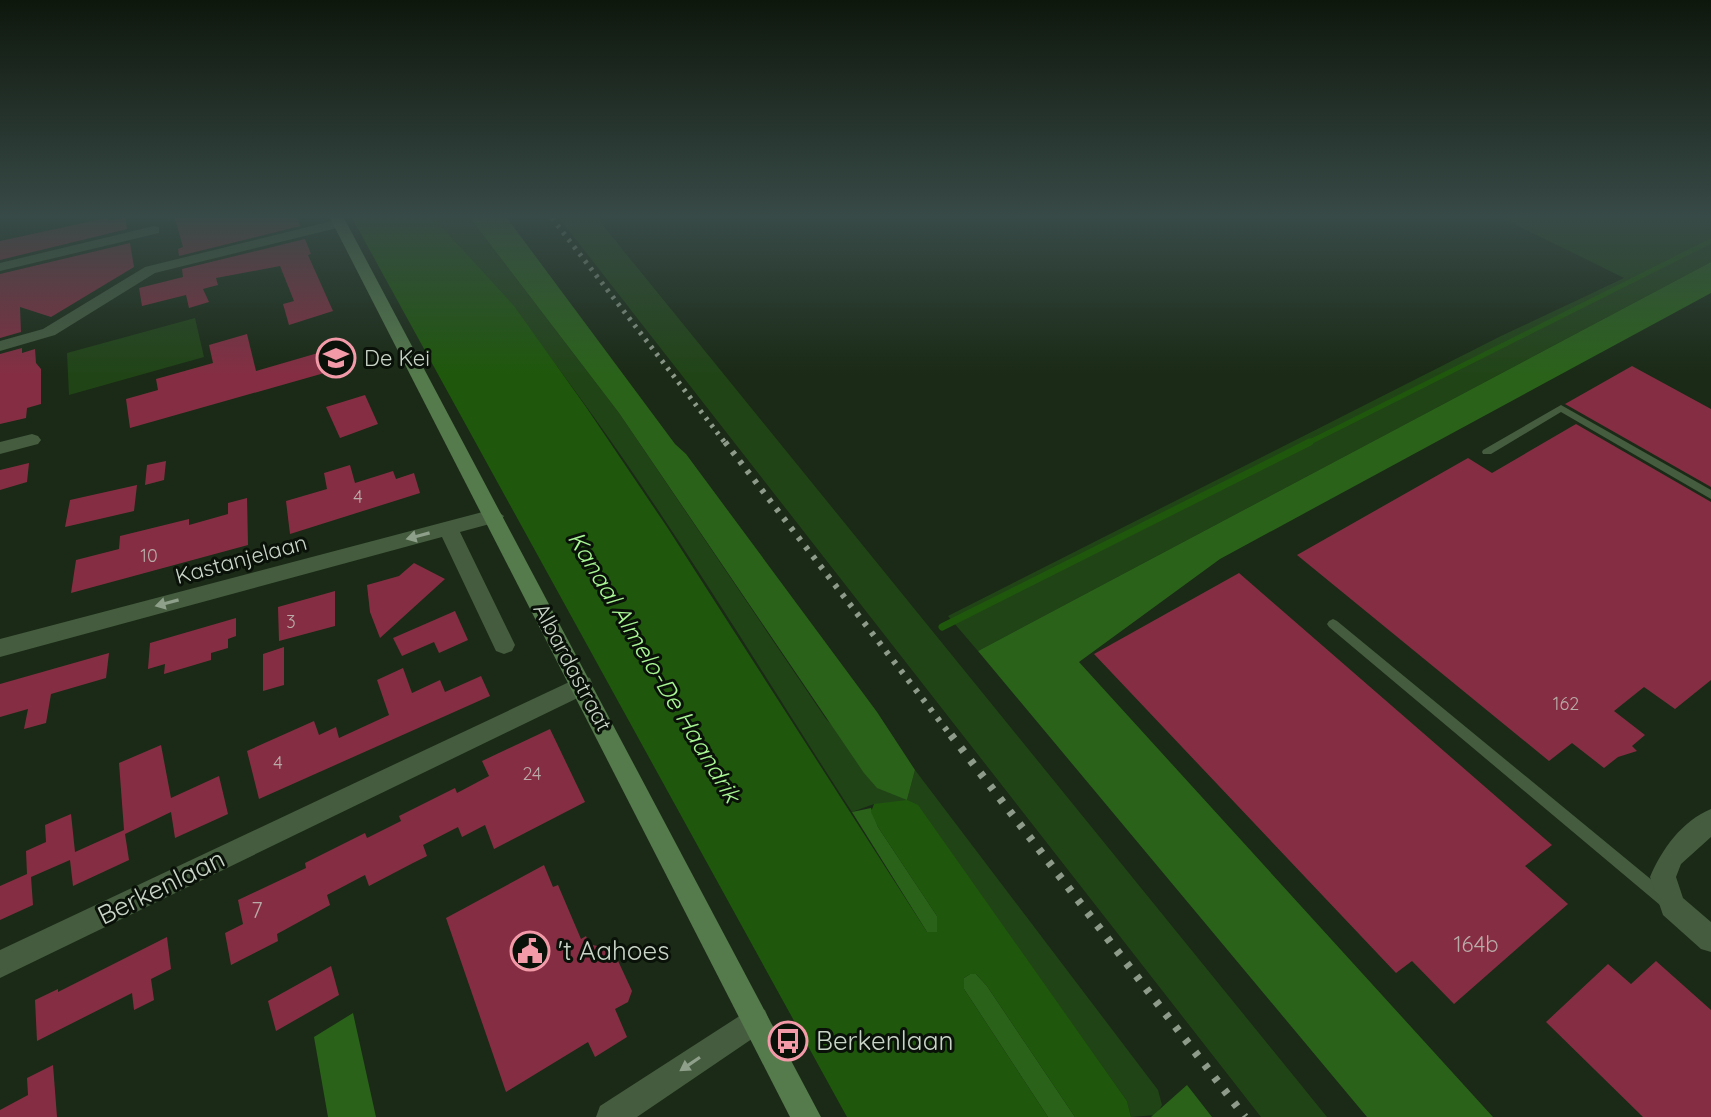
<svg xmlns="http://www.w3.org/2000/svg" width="1711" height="1117" viewBox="0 0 1711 1117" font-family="Quicksand,sans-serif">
<rect width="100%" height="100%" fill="#1a2a16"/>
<path fill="#214417" d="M434,218h36l149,195 207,306 81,81 8,-30 243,320 4,15 -6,10 -25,2 -4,-16 -143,-201 -110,-96 -22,8c-131,-202 -254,-416 -418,-594z
M559,218h38l730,899h-66z
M1502,218h209v44l-733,389 -30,-35 553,-280 123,-58z
M195,318l9,39 -135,38 -2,-42z"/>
<path fill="#2a621a" d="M470,218h37l168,226 11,10 191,258 38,58 -8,30 -30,-12 -13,-15 -245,-360z
M1711,262v31l-491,266 -141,103 414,455h-126l-389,-466z
M871,808l7,19 59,89v16h-10l-75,-120z
M970,974h6l11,12 88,131h-27l-84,-128v-11z
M353,1013l23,104h-48l-14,-80z
M1187,1085l25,32h-61z"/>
<path fill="#1f580c" d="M352,218h82l80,88 72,101 81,120 260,405h10v-16l-59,-89 -7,-15 3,-8 33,-4 11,5 209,296 4,16h-56l-88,-131 -11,-12h-6l-6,4v11l84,128h-201z"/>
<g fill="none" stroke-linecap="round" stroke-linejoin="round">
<path stroke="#1f580c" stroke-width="5" d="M1306,444l405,-203"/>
<path stroke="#1f580c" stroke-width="7" d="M942,627l368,-185"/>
</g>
<path fill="#852e43" d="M107,218l1,3 17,-3 2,11 -127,31v-19z
M175,218h122l3,8 -121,30 -1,-7 5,-2z
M305,239l6,15 -3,1 25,56 -44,14 -6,-21 11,-3 -14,-35 -64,12 2,7 -15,4 6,13 -20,6 -3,-13 -44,11 -3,-18 44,-11 -1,-8z
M130,243l4,24 -83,50 -31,-10 1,25 -21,6v-64z
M247,334l9,37 86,-25h7l7,18 -226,64 -4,-29 32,-9 -2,-11 57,-16 -4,-18z
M22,348v5l13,-4 1,14 5,6v35l-14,4 -1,10 -26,6v-70z
M1632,366l79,43v78l-146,-83z
M365,395l13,29 -38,14 -14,-31z
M1576,424l135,78v178l-36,29 -31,-22 -30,24 31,24 -13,11 5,5 -19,6 -14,11 -32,-25 -23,18 -252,-206 171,-97 24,15z
M166,461l-2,19 -19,5 2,-20z
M29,463l-2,19 -27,8v-20z
M350,465l5,18 38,-12 3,8 18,-6 6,20 -130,41 -4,-33 41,-12 -3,-16z
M137,485l-3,26 -69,16 5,-27z
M247,498l1,47 -177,48 5,-33 43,-11 1,-13 69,-17v6l39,-11v-11z
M414,563l31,16 -65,59 -10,-26 -3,-27 32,-9z
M1239,573l313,272 -27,21 43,38 -114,100 -42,-43 -16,12 -302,-319z
M335,591v35l-56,15 -1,-34z
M455,611l13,29 -29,13 -5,-11 -32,14 -9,-18z
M236,618v18l-8,3v9l-17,5v7l-47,14 1,-10 -17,5 2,-26z
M284,647v38l-21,6v-37z
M109,653l-3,25 -55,16 -5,29 -22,6 4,-20 -28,8v-33z
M403,668l9,25 28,-13 5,12 36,-16 9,20 -231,103 -12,-48 67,-30 5,14 17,-8 3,11 50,-23 -12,-35z
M550,729l35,73 -91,47 -9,-24 -23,12 -4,-10 -35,18 4,11 -14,7 -44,23 -4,-11 -38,20 3,10 -53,29 1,7 -47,24 -6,-32 18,-9 -5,-24 68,-32 -1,-5 60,-30 2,5 34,-17 -2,-5 56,-28 2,5 32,-17 -7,-15z
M161,745l10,53 48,-22 9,38 -53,24 -4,-26 -46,22 4,26 -56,26 -3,-26 -39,17 2,28 -33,15v-34l27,-12 -1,-23 20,-9 -1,-17 26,-11 4,38 49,-22 -5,-67z
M544,865l9,22 5,-2 23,54 5,-3 3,8 24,6 19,41 -4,11 -13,7 12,28 -32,20 -7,-15 -82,50 -60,-174z
M167,937l4,32 -20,10 3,21 -20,10 -2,-17 -95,48 -2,-41 23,-11v3z
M1656,961l55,49v107h-68l-97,-95 62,-58 23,20z
M331,966l8,29 -63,36 -8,-30z
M53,1065l4,52h-57v-7l28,-15 -1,-17z"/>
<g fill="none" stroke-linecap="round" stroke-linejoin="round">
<path fill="#455c3f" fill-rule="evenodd" d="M1561,405l150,85v9l-150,-87 -70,42h-8l-1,-2 1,-2z
M1333,619l4,2 333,274 2,5 -2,5 -5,2 -5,-2 -331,-278 -2,-3 2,-3z"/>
<path fill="#455c3f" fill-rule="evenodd" d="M340,219l7,4 -2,3 -190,47 -100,62 -55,16v-10l43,-12 102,-62z
M154,226l5,1v6l-159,38v-8z
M32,434l6,2 3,4 -3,4 -38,10v-12z
M494,509l10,7 -3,5 -41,11 55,113 -3,6 -8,3 -8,-3 -54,-114 -442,120v-18z
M582,676l8,2 3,7 -3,7 -590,286v-28z
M1711,809v28l-30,27 -5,13 7,21 28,24v30l-10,-3 -38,-34 -13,-38c12,-28 32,-56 61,-68z
M755,1006l10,4 4,10 -4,10 -128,87h-41l4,-11z"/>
<path fill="#557a4c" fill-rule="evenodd" d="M330,218h14l477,899h-31z"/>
<path stroke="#8e9b8b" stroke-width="5" stroke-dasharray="3 6" stroke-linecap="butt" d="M552,218l174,226"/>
<path stroke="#8e9b8b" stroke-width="6" stroke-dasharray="4 8" stroke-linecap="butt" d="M725,442l227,295"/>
<path stroke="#8e9b8b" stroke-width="8" stroke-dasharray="5 11" stroke-linecap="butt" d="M951,735l294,382"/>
</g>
<defs><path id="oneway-solid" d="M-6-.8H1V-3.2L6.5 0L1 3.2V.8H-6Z" transform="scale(2)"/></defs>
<g fill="#8e9f8a">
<use href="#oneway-solid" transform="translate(418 536) rotate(165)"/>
<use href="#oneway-solid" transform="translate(167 603) rotate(165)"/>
<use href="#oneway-solid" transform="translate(690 1064) rotate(146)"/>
</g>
<linearGradient id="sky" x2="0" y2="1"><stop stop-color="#0e170c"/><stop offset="0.58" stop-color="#384a47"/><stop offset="1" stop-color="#384a47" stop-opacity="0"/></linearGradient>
<rect width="1711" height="374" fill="url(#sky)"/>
<defs>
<symbol id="school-ring" viewBox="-11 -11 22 22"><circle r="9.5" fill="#091108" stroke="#f39aa9" stroke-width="1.5"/><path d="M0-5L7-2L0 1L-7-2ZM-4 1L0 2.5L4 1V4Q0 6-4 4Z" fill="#f39aa9"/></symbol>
<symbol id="civic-ring" viewBox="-11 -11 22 22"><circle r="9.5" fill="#091108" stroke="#f39aa9" stroke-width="1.5"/><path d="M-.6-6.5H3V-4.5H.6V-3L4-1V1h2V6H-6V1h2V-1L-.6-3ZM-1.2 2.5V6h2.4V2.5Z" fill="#f39aa9"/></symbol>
<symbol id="bus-ring" viewBox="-11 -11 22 22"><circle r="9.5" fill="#091108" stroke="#f39aa9" stroke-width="1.5"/><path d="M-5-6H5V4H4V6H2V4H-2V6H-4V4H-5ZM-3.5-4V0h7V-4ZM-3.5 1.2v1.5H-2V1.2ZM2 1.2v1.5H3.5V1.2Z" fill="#f39aa9"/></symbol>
</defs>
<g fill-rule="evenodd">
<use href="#school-ring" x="314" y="336" width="44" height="44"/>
<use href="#civic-ring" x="508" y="929" width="44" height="44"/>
<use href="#bus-ring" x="766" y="1019" width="44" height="44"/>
</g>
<g text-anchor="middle" stroke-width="6" stroke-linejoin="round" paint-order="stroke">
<g font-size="18" fill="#b9aba7">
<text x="358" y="503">4</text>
<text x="149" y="562">10</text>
<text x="291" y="628">3</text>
<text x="1566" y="710">162</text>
<text x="278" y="769">4</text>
<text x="532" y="780">24</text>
</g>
<g font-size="22" fill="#cad5c8" stroke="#091108" text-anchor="start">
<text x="364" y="366">De Kei</text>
</g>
<g font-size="22" fill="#cad5c8" stroke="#091108">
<text transform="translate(241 559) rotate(-15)" y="8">Kastanjelaan</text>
<text transform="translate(573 667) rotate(62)" y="8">Albardastraat</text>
</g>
<g font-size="22" fill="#b9aba7">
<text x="257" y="918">7</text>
<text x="1476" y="952">164b</text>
</g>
<g font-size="24" font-style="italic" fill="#a9f795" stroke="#091108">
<text transform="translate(654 667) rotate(59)" y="8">Kanaal Almelo-De Haandrik</text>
</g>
<g font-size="26" fill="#cad5c8" stroke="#091108">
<text transform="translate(161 887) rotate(-26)" y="9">Berkenlaan</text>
</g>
<g font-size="26" fill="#cad5c8" stroke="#091108" text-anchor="start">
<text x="558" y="960">'t Aahoes</text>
<text x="816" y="1050">Berkenlaan</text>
</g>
</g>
</svg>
